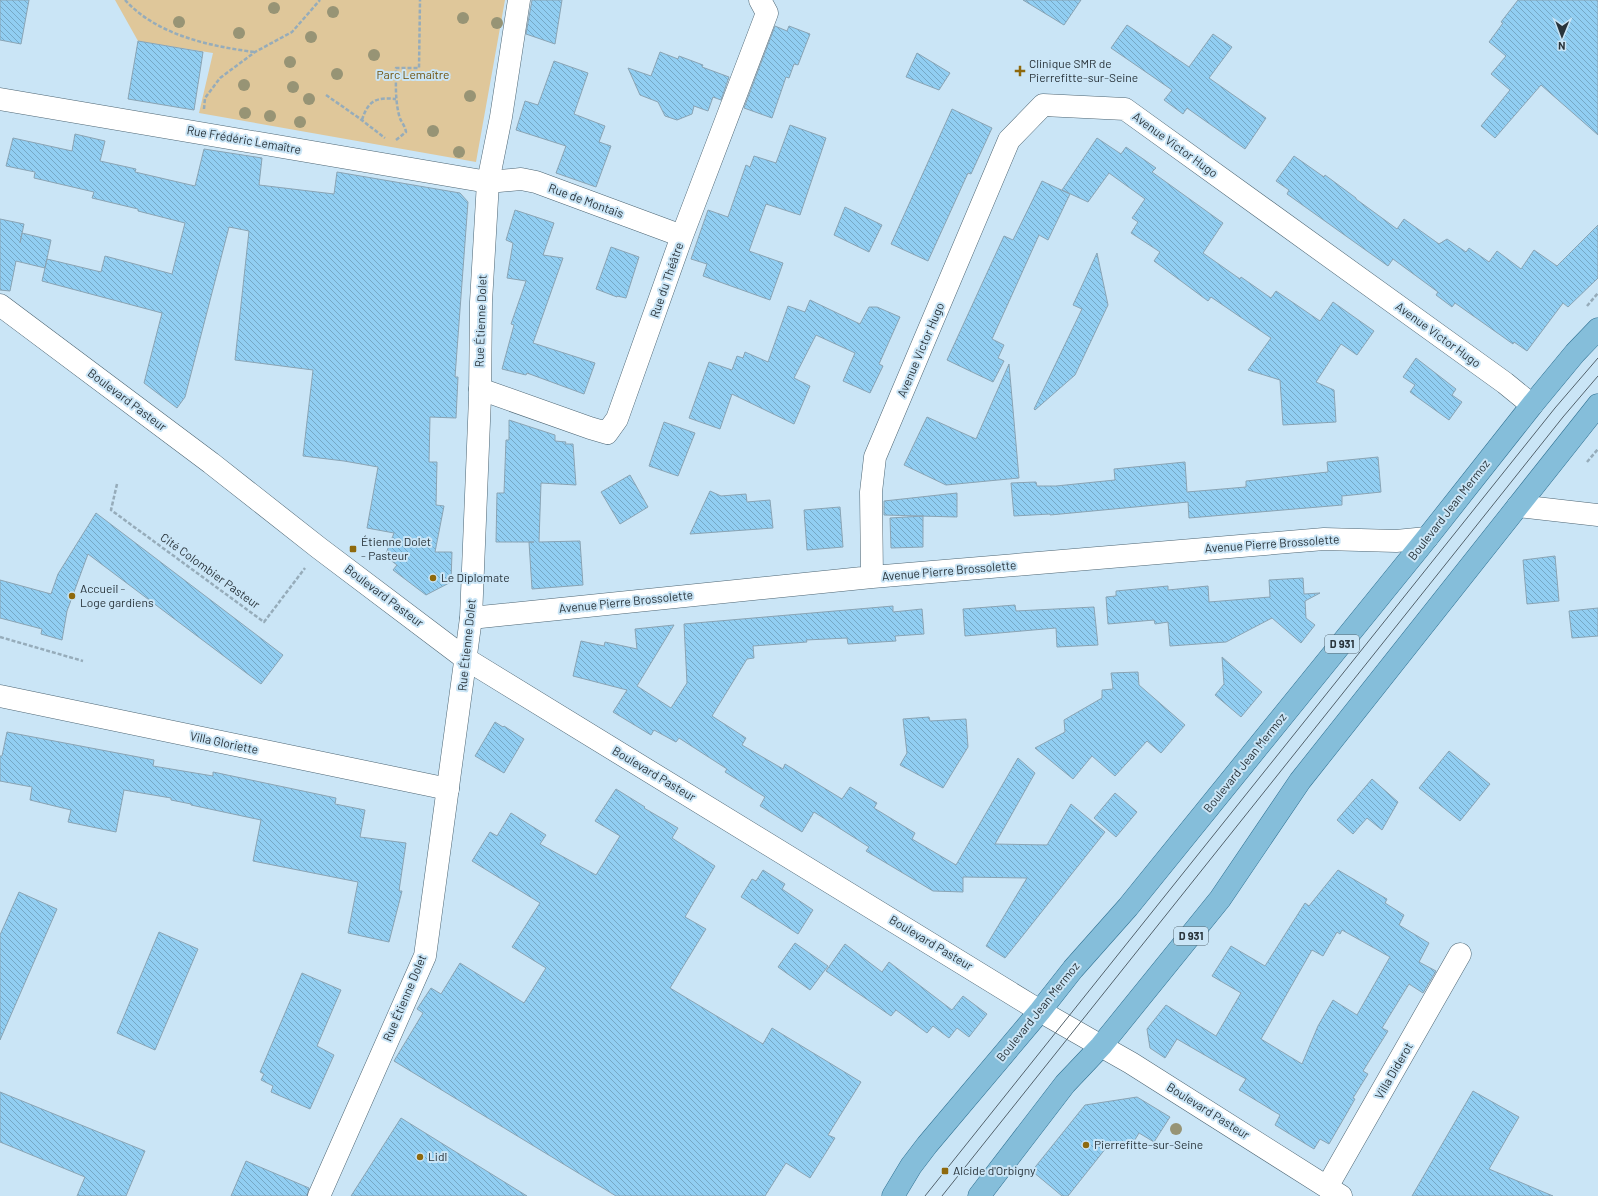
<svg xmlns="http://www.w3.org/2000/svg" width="1598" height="1196" viewBox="0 0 1598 1196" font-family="Barlow,sans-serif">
<defs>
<pattern id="building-back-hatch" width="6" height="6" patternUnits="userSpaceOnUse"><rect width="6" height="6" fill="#91cef2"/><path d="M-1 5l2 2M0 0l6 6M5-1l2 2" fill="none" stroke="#76a8c5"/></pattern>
</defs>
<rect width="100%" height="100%" fill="#cae5f6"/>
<path fill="#dfc79a" d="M115,0h390l-29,162 -277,-49 14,-60 -75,-12z"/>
<path fill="url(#building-back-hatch)" stroke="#8aa4b4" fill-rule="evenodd" d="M0,0h29l-8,44 -21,-4z
M532,0h30l-7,44 -29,-10z
M1023,0h58l-17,25z
M1518,0h80v135l-57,-50 -46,53 -14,-12 29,-36 -19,-16 15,-18 -17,-14 14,-19 -2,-1z
M1127,25l62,42 24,-33 19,13 -23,31 57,40 -21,31 -58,-41 -4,6 -19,-14 8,-10 -61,-42z
M775,26l12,5 2,-5 21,8 -12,31 -4,-1 -5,14 -3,-1 -14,41 -28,-10z
M138,41l65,11 -9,58 -66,-11z
M660,52l18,7 1,-3 24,9 -1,2 27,10 -8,23 -8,-3 -5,14 -14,-5 -2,8 -15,6 -12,-4 -7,-14 -18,-7 -12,-27 23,8z
M917,53l33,20 -11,17 -33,-13z
M554,61l34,12 -14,41 31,12 -6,16 12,4 -15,41 -40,-14 10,-27 -50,-16 9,-29 13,4z
M952,109l40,19 -21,46 -3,-1 -40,88 -37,-17z
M790,125l36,13 -26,77 -34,-11 -17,47 34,12 -13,37 -67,-24 4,-12 -16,-5 17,-49 20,7 18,-52 4,2 4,-11 22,7z
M75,134l30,7 -5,20 36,8 -1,3 60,14 9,-37 58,9 -3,27 75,9 3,-22 123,21 8,9 -13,175h3l-2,41 -26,-1 -1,45h8l-1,43 8,1 -9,46h17l-1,30 -25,13 -33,-25 4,-5 -12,-9 9,-23 -27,-5 11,-61 -34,-6 -41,-5 10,-86 -78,-10 14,-129 -20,-4 -44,170 -8,11 -33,-25 18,-70 -120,-32 5,-22 54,13 4,-16 67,18 13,-51 -47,-12v-2l-46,-11 2,-6 -60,-14 1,-6 -29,-6 7,-28 59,13z
M1097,138l24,16 5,-7 30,21 -4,4 71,51 -20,30 37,26 1,-2 30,21 5,-7 44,30 13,-19 41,29 -17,24 -16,-11 -25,38 18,8 2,32 -53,3 -3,-45 -32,-10 23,-32 -60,-41 -3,4 -54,-40 6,-9 -29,-19 7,-11 -6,-4 13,-19 -36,-26 -21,29 -26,-12z
M1294,156l30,21 1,-2 31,23v1l41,30 7,-10 35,25 8,-5 19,13 3,-4 20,14 8,-11 24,18 13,-19 23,16 41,-41v53l-30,29 -5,-4 -36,48 -13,-9 -1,2 -58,-41 -3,4 -16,-12 2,-3 -45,-33 -5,7 -101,-72 2,-4 -13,-9z
M1042,181l28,13 -22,46 -9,-5 -47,104 12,6 -6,13 6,3 -11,21 -46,-22 57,-124 9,4z
M845,207l37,18 -13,27 -35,-17z
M515,210l39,13 -11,32 20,3 -30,85 62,20 -11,31 -57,-21 -1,2 -24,-6 12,-44 -3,-1 15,-43 -19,-3 6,-35 -7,-3z
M0,219l24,5 -4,19 2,-10 29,7 -6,28 -29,-7 -6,30 -10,-1z
M611,247l28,10 -13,41 -9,-2v1l-21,-8z
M1097,253l11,52 -33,70 -40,35 -1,-1 48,-100 -9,-4z
M810,300l50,24 9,-17h8l23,10 -21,47 4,2 -13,27 -27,-12 12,-28 -39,-18 -22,43 16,8 -16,38 -62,-30 -12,35 -31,-11 20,-56 23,8 5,-14 6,2 2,-6 23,10 20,-56 17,6z
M1416,358l40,31 -4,6 10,7 -13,18 -39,-28 5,-7 -12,-8z
M1009,364l10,114 -73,7 -42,-20 23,-48 49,22z
M509,420l46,15v6l11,1 -1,2h8l3,41 -35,-2 -2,59 41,-1 3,44 -51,4 -3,-47h5h-38l1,-49h7l2,-53h3z
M664,422l31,11 -17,43 -29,-10z
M1378,457l3,35 -39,4v9l-153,13 -1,-16 -138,13v-1l-36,2 -3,-33 25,-1 1,4h19l59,-6 -1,-11 71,-7 2,30 59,-5v-6l82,-9 -1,-10z
M630,475l18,32 -28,17 -19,-32z
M710,491l11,5 25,-2 1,8 23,-2 3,28 -83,6z
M957,493v24l-73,-2v-14z
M840,507l3,40 -36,3 -3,-40z
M96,513l187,142 -22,29 -173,-130 -21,57 -5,29 -21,-6 1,-5 -42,-11v-38l51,14 7,-20z
M923,516v31l-32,1 -1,-30z
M1555,556l4,45 -32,3 -4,-44z
M1303,578l1,16 16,-1 -15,8 1,17 9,7 -14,18 -29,-25 -46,24 -56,4 -2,-24 -13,2 -1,-4 -46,4 -2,-27 10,-1v-5l52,-5v4l40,-4 1,16 61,-5 -1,-17z
M1015,605l1,6 78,-4 4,38 -41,2 -1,-19 -91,8 -2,-27z
M893,606v6l29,-3 2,25 -29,2 1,5 -48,3 -1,-6 -41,2 1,2 -54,4 1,12 -7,1 -35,57 34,22 -4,7 41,24 2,-5 57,35 8,-12 27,16 -3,5 41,25 -3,6 44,26 62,-107 17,15 -40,71 52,1 24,-41 34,28 -100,126 -19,-12 41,-68 -64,-1v15l-30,-1 -67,-40 3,-4 -55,-35 -12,20 -42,-26 5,-9 -40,-25 2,-3 -48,-31 -3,4 -22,-12 -3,5 -38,-23 14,-22 -54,-14 8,-35 23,5 1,-4 32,7 -2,-20 39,-4 -37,61 34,22 16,-25 -3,-59z
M1598,608v28l-26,2 -3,-27z
M1222,657l40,35 -21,25 -26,-22 9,-11z
M1138,672l1,13 46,40 -24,28 -14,-12 -32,35 -23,-20 -19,23 -38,-31 30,-16 -1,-12 38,-22v-8l11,-1 -2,-16z
M929,717l1,4 36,-2 2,28 -25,41 -43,-23 7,-12 -4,-34z
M495,722l8,5 1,-1 20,13 -20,34 -29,-17z
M7,732l147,28 -1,6 60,10v-4l123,26 -1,6 30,6 -5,27 46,6 -7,48h3l-13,51 -41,-9 10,-51 -105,-21 8,-41 -70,-15v-1l-20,-4v-2l-47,-8 -8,42 -48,-10 3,-12 -41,-10 2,-13 -32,-6v-25h2z
M1449,751l41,33 -30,37 -41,-33z
M1372,779l26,23 -16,28 -15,-12 -14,16 -16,-14z
M616,789l29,18 -1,1 34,20 -6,10 43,28 -30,51 21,12 -36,59 93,56 9,-16 89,54 -33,53 7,3 -25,40 -24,-15 -21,33h-149l-222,-135 29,-48 -6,-4 14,-21 10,6 19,-31 64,40 22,-35 -34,-21 28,-44 -68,-42 18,-29 7,4 14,-23 35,22 -6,9 56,31 24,-39 -25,-15z
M1115,793l22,19 -21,25 -22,-19z
M763,870l22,14 -3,5 31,21 -15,24 -57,-37 11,-18 4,2z
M1338,870l49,29 -2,4 19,12 -5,10 30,18 -10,19 17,9 -13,22 -14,-9 -27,44 6,3 -25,40 5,3 -15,24 2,1 -26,45 -9,-5 -6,10 -39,-24 5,-10 -41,-25 7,-11 -69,-40 -12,19 -15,-10 -3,-19 19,-24 50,31 25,-43 -29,-17 19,-30 34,20 40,-63 4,3zM1342,930l48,27 -33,58 -24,-15 -15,26 -16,38 -41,-25 51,-89 11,6 14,-24 3,2z
M19,892l38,17 -57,131v-105z
M159,932l39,17 -43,101 -38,-17z
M795,943l33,23 -18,24 -32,-23z
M845,944l37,28 7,-10 63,48 11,-14 24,18 -18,23 -12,-9 -8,10 -16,-12 -6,7 -31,-23 -5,6 -65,-45z
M302,973l39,17 -24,56 17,9 -24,54 -39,-17 2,-6 -12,-6 3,-6 -4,-2z
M1473,1091l46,26 -30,52 64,27h-141z
M0,1092l145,59 -19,45h-49l8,-19 -85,-35z
M1137,1097l33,20 -16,25 -15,-9 -6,10 -27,5 -38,48h-6l-30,-25 53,-66z
M401,1118l126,78h-176z
M246,1161l63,27 -2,8h-76z"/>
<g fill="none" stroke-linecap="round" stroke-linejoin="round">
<defs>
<path id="minor" d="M0,99l488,83 33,-3 15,3 146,54
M480,389l110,39 17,5 10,-14 65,-183 85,-223 -7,-13
M1518,506l80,9
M872,577l-1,-85 4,-35 134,-317 34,-35 82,4 380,274 27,22
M471,618l401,-41 452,-38 72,2 31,-3
M0,696l448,93
M1327,1187l133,-233"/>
<path id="tertiary" d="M1101,1046l30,17 210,133
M319,1196l106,-240 46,-338 9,-221 1,-95 7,-120 13,-65 18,-117"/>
<path id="secondary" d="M0,305l211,158 108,85 147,111 574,352 61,35"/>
<path id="primary" d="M893,1196l18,-30 16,-21 113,-134 33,-42 55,-62 299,-369 105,-133 43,-52 23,-24
M979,1196l86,-112 36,-38 119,-147 80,-118 298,-376"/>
</defs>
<use href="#minor" stroke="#4d6573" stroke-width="23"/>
<use href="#tertiary" stroke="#4d6573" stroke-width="23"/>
<use href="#secondary" stroke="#4d6573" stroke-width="23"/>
<use href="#primary" stroke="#307192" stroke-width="23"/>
<path stroke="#96acba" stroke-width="2.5" stroke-dasharray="4 2" stroke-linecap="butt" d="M125,0c32,35 84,46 129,52
M326,95l33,23 26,20
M204,109l1,-11 15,-20 35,-26 37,-20 28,-32
M362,120c6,-20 15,-23 34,-21
M396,140l10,-8c-1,-7 -6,-11 -7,-17 -4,-16 -3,-31 -3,-47h23l1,-68
M1587,306l11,-13
M1587,462l11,-13
M117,484l-6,26 153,112 41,-54
M0,637l83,24"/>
<use href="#minor" stroke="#fff" stroke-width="22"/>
<use href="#tertiary" stroke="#fff" stroke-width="22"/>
<use href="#secondary" stroke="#fff" stroke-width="22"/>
<use href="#primary" stroke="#85beda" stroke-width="22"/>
<path stroke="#53626c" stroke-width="1" d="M925,1196l630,-788 43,-50
M942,1196l621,-779 35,-41"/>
</g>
<g fill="#979475">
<circle cx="274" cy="8" r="6"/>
<circle cx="333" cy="12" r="6"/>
<circle cx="463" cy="18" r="6"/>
<circle cx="179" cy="22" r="6"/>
<circle cx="497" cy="23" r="6"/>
<circle cx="239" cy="33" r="6"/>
<circle cx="311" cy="37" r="6"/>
<circle cx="374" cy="55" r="6"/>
<circle cx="290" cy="62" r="6"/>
<circle cx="337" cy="74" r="6"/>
<circle cx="244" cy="85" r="6"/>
<circle cx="293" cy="87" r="6"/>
<circle cx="470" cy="96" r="6"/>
<circle cx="309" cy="99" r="6"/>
<circle cx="245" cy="113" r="6"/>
<circle cx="270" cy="116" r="6"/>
<circle cx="300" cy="122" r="6"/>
<circle cx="433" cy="131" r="6"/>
<circle cx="459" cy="152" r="6"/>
<circle cx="1176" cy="1129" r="6"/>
</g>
<g fill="#8e690d" stroke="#cae5f6" stroke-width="1.5">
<path d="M1018 65h4v4h4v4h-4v4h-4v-4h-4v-4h4z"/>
<rect x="349" y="545" width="8" height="8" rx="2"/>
<circle cx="433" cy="578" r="4"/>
<circle cx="72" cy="596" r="4"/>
<circle cx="1086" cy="1145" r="4"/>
<circle cx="420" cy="1157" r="4"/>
<rect x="941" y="1167" width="8" height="8" rx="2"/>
</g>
<g text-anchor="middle" stroke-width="4" stroke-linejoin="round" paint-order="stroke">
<g fill="#cae5f6" stroke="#596973" stroke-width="1">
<rect x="1325" y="635" width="34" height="18" rx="3"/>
<rect x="1174" y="927" width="34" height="18" rx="3"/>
</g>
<g font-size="11" font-weight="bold" fill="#29343b">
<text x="1342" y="648">D 931</text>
<text x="1191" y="940">D 931</text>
</g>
<g font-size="12" fill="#29343b" stroke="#cae5f6" text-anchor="start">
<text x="1029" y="68">Clinique SMR de<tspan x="1029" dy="14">Pierrefitte-sur-Seine</tspan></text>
<text x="361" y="546">Étienne Dolet<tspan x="361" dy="14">- Pasteur</tspan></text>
<text x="441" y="582">Le Diplomate</text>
<text x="80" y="593">Accueil -<tspan x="80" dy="14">Loge gardiens</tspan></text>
<text x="1094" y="1149">Pierrefitte-sur-Seine</text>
<text x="428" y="1161">Lidl</text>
<text x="953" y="1175">Alcide d'Orbigny</text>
</g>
<g font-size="12" fill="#6e510c" stroke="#cae5f6">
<text x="413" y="79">Parc Lemaître</text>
</g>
<g font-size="12" fill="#29343b" stroke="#cae5f6">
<text transform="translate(244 140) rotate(10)" y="4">Rue Frédéric Lemaître</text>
<text transform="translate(1175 145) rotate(36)" y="4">Avenue Victor Hugo</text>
<text transform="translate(586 201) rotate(20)" y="4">Rue de Montais</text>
<text transform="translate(667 280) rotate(-71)" y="4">Rue du Théâtre</text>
<text transform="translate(481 321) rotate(-88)" y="4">Rue Étienne Dolet</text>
<text transform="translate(1438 335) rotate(36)" y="4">Avenue Victor Hugo</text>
<text transform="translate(921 350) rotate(-67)" y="4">Avenue Victor Hugo</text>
<text transform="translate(127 400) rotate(37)" y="4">Boulevard Pasteur</text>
<text transform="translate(1449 510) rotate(-52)" y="4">Boulevard Jean Mermoz</text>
<text transform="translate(1272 544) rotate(-4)" y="4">Avenue Pierre Brossolette</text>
<text transform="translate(210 571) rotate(36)" y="4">Cité Colombier Pasteur</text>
<text transform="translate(949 571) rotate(-5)" y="4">Avenue Pierre Brossolette</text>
<text transform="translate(384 596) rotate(37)" y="4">Boulevard Pasteur</text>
<text transform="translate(626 602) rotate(-6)" y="4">Avenue Pierre Brossolette</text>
<text transform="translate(467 645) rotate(-84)" y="4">Rue Étienne Dolet</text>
<text transform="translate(224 743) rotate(12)" y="4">Villa Gloriette</text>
<text transform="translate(1245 763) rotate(-51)" y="4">Boulevard Jean Mermoz</text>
<text transform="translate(654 774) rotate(31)" y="4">Boulevard Pasteur</text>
<text transform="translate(931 943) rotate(31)" y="4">Boulevard Pasteur</text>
<text transform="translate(405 998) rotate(-67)" y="4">Rue Étienne Dolet</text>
<text transform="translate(1038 1012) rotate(-51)" y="4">Boulevard Jean Mermoz</text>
<text transform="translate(1394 1071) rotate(-60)" y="4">Villa Diderot</text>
<text transform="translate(1208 1111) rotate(32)" y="4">Boulevard Pasteur</text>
</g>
</g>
<g transform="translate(1562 36) rotate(181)" stroke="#cae5f6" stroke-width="3" paint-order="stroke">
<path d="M0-3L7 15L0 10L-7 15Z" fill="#29343b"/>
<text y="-6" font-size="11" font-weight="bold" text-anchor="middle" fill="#29343b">N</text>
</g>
</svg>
